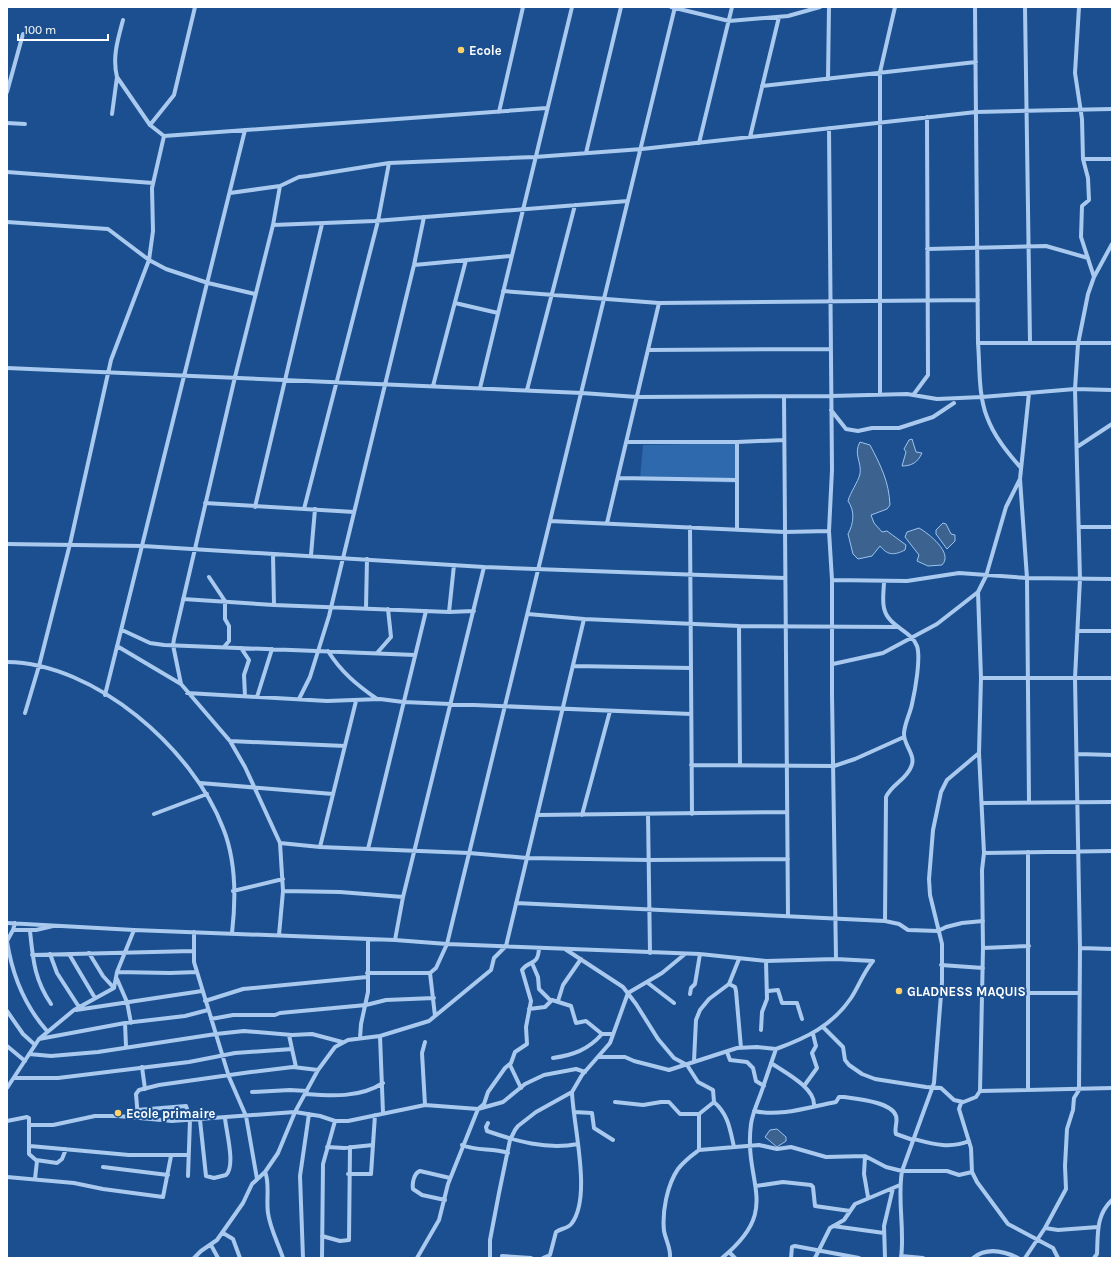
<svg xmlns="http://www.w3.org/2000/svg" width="1119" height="1265" viewBox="0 0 1119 1265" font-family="Karla,sans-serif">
<rect width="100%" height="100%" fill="#1b4f8f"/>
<path fill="#2e69ad" d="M737,443v40l-97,-4 3,-34z"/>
<path fill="#3c6290" stroke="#9cc4f0" d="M912,439l4,13 6,1c-4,9 -10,13 -20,13l4,-14 -2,-3 5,-9z
M860,442l10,3c11,21 19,37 20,60l-3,4 -16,6 3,8 8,9 5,-1 19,14 -1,5c-10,5 -17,6 -25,-4l-8,10 -14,3 -5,-5 -5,-20c6,-11 7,-23 0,-33 2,-8 10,-19 12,-27 2,-12 -7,-20 0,-32z
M943,523l3,1 5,10 4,1v6l-8,8 -11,-15v-4z
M919,528c9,5 35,25 23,37l-14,1 -11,-5 2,-6 -14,-18 2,-5z
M777,1129l9,8v4l-9,6 -12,-10 5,-7z"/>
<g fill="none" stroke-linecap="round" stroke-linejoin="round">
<path stroke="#a9c9ee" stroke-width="4" d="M671,7l58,14 59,-5 32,-9
M975,7l3,336c2,23 0,51 9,74 7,19 20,35 34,51
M1025,7l5,335
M117,77c-5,-20 1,-38 6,-57
M828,79l1,-72
M762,86l214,-24
M7,92l16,-58
M499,112l24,-105
M112,114l5,-37 33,48
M7,123l18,1
M829,128l3,342 -3,61 3,49v115l4,264
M164,136l383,-28
M750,137l29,-120
M699,143l33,-136
M586,153l35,-146
M1083,159h29
M7,172l146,11
M230,193l50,-7 19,-9 9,-1 81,-13 146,-6 107,-8 334,-37 136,-3
M7,222l101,7 41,31 17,9 42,14 47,11
M273,225l102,-4 253,-20
M927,249l119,-3 42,12
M414,265l97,-9
M1094,277l18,-33
M503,291l156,12 319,-3
M455,303l43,10
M978,343h134
M648,350l182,-1
M7,368l575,25 55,4 194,-1 76,-2 30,5 45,-2 93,-8 37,1
M433,386l33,-126
M480,388l92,-381
M527,390l48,-185
M1029,393l-9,86 7,99 2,224
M914,394l14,-19 -1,-258
M880,395v-323l15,-65
M784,397l4,519
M831,410l15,19 12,2 14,-3h27l34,-11 21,-14
M627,442h110l47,-2
M1077,447l35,-23
M618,478l119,2
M1020,479l-14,28 -20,69 -8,16 3,86 -2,75 5,100 -2,17 1,78 -3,143 -4,6 -15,6 -2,6 12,39 1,24 5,10 31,42 45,24 5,10
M205,503l149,9
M255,507l67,-283
M304,509l74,-288 11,-58
M550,521l235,11 44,-1
M607,523l52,-220
M690,527l2,287
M1079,527h33
M737,529v-87
M7,544l136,2 341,21 301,11
M273,554l1,51
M311,555l4,-46
M209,577l16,24v18l4,7v15l-5,6
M832,580l75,1 52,-8 68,5 85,1
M884,581c0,8 -2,19 0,27 4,19 27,22 33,38 4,12 -2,45 -5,58 -2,10 -7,18 -8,29 -1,12 13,22 7,34 -5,13 -19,17 -25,30l-1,124
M183,599l91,6 175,7 25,-1
M366,608l1,-49
M449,612l5,-47
M528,614l56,5 155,7 158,1
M739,626l1,139
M122,630l28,13 14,2 251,10
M1079,631h33
M117,646l64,38 49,57 15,26 35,76 3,48 -4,44
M241,648l8,12 -5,15 1,21
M328,651c13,21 29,34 49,48
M377,653l14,-16 -3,-28
M7,662c88,1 186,87 216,166 13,32 13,71 9,105
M833,664l50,-11 54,-29 41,-32
M573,666l118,2
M981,678h131
M181,684l-8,-39 1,-6 61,-262 38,-152 7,-39
M187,693l140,8 53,-2 23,3 288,12
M105,695l140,-565
M257,697l15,-48
M299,699l11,-22 19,-61 85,-351 10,-48
M25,713l14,-47 31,-122 41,-184 38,-100 4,-29 -1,-43 12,-52 -14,-11 24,-30 21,-88
M230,741l115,5
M1078,754l34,1
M691,765l143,1 21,-7 49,-22
M200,783l133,11
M983,803l129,-1
M154,814l53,-20
M648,814l2,139
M537,815l250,-3
M582,815l28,-104
M280,843l40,4 149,6 58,5 121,2 140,-1
M320,847l36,-146
M368,849l58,-238
M984,853l128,-2
M233,891l50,-12
M283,891l57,1 63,5
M516,903l369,18 14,3 9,6 30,1 8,-4 16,-4 21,-2
M7,923l127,7 261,10 52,4 253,10 66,7 70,-2 37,2
M15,923l-2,7h23l17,-4
M13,930l-6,11c5,33 18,65 40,90
M30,931c3,28 4,48 21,73
M194,932v30l35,115 17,39 11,63
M395,940l8,-43 81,-330
M983,948l46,-2
M1080,948l32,1
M565,949l58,38 13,17 22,35 16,19 13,7 11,17 15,8 1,12 -15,12v36c-8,6 -15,11 -21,19 -11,16 -16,43 -14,62 2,10 7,17 6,27
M89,953l14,23 11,12
M50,954l7,19 22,34
M69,954l26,44
M32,955l161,-4
M532,963l6,14 1,12 12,12
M941,965l42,3
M117,972l53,1 27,-1
M367,973h63l6,-5 11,-24 228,-937
M430,973l5,43
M117,979l10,23 4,21
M648,983l26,20
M729,984l6,3 1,4 5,57
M768,991l10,-1 4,13h15l5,16
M1028,993h52
M690,994l1,-6 4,-4 5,-30
M205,1001l38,-12 124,-12
M558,1001l5,-16 18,-26
M529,1009l16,-2 7,-7 19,6 5,17 10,-2 16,13h11
M76,1010l126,-19
M7,1011l16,23 11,10
M211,1019l22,-4h42l5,-2 86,-8 20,-5 48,-2
M125,1023l1,23
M824,1028l19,19 2,13 4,5 13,9 13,5 51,8 15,1 13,12 9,2
M761,1030l1,-18 5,-13 -1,-38
M380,1036l3,77
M360,1038l1,-14 7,-32v-53
M39,1039l86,-16 60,-7 23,-6
M7,1046l18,15
M292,1049l4,18
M727,1052l3,8 17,2 6,6 3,13 8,5
M29,1054l22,2 47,-4 118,-18 28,-3 48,4 20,-1 30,8
M599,1057h26l9,4 35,9 68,-22 20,-1 19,2
M553,1058c20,-3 35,-8 49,-24
M694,1061l2,-41 4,-10 9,-11 20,-15 10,-25
M771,1063c13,9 45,25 43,43
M510,1065l11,23
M142,1067l3,22
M15,1078h43l131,-16 46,-9 57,-4 -3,-14
M804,1086l13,-18 -5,-15 4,-7 -3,-12
M7,1088l32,-49 35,-29 40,-22 3,-16 17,-42
M1028,1089v-237
M980,1091l132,-3
M252,1092l38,-2 17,1
M305,1094c26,2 55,4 78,-11
M615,1102l28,3 18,-3h8l11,12h19
M714,1102c14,12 16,27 20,45
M425,1105l-3,-52 3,-11
M137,1110l49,-4 3,9 -1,5
M754,1111c27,6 55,-4 82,-9l3,-5h5c13,2 48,5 52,19 2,6 -2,12 0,18l17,6
M574,1112l18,1 2,15 19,12
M138,1118l-2,-24 3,-4 20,-5 92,-13 42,-5 25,3
M200,1120l6,56 8,2 12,-3c10,-9 0,-44 -1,-57
M7,1121l20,-4 2,1v7h24l42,-9h23l54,5 123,-9 25,4 15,5h13l77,-16 53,4 25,-7 22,-18 19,-9 32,-6 9,3
M488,1123l-2,4 1,4c29,10 59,19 91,13
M29,1125v29l8,7 -2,18
M914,1139c19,5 36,10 55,2
M462,1145c17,7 29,2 46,8
M30,1146l99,9h59
M327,1147l17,1 29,-3
M699,1150l60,-5 18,4 14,-2 35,10 39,-1 21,11 16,4h45l12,4 13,-3
M865,1156l-1,18 4,23
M36,1160l21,3 5,-4 4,-10
M103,1167l65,8
M265,1172c5,10 1,28 3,41 2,15 10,30 15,45
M348,1174h23l4,-59
M188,1176l2,-56
M7,1177l67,6 29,6 60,8 8,-41
M756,1186l27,-4 28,3 2,2 2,19 35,5
M445,1200l-23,-5 -9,-6c-1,-6 1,-16 7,-18l30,7
M833,1226l51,7
M1045,1228l13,2 40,-3
M223,1233l10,6 7,19
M322,1236l18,5 9,-1 1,-93
M211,1245l7,13
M729,1252l6,6
M502,1256l29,2
M901,1256l22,2
M194,1258l7,-7 16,-11 26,-37 9,-19 13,-12 13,-19 17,-41 23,-42 17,-23 13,-7 32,-4 49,-15 62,-51 3,-12 12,-12 78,-327
M303,1258l-3,-82 9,-62
M322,1258l1,-94 12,-43
M417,1258l22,-38 9,-36 30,-75 6,-5 4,-12 17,-24 6,-5 4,-11 12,-8 -1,-17 5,-26 -9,-31c8,-11 16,-3 17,-22
M490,1258v-18l9,-47 11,-53 5,-10 3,-4 18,-14 36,-20 10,-17 28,-32 18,-50 34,-20 23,-19
M543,1258l7,-3 6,-23c5,-4 12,-3 16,-9 20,-27 1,-98 0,-131
M722,1258c61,-50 21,-73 29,-134 2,-14 9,-26 13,-40 4,-12 8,-23 12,-35 30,-11 56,-23 75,-51 8,-12 12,-25 22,-37
M791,1258l1,-11 3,-1 64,12
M815,1258l15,-30 14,-8 11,-16 45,-19
M885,1258l-1,-32 9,-38
M901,1258c4,-29 -4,-58 1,-87l32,-88 8,-101v-38l-12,-49 -1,-16 4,-49 8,-38 6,-12 32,-27
M973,1258c14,-11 31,-7 45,0
M1025,1258l20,-30 21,-39 -1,-23 2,-37 6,-19 1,-12 5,-8 1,-142 -5,-270 5,-99 -5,-190 3,-45 10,-50 6,-17 -13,-40 1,-31 7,-6 -1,-22 -5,-19 -1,-40 -7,-46 4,-66
M1094,1258l3,-4c1,-21 -1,-39 15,-54"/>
</g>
<g fill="#ffd166" stroke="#1b4f8f" stroke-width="1.5">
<circle cx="461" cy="50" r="4"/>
<circle cx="899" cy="991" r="4"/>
<circle cx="118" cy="1113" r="4"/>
</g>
<g text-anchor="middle" stroke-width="4" stroke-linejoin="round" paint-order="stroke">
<g font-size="13" font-weight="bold" fill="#fff" stroke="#1b4f8f" text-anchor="start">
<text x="469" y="55">Ecole</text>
<text x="907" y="996">GLADNESS MAQUIS</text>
<text x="126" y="1118">Ecole primaire</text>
</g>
</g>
<rect width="1119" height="1265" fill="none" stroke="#ffffff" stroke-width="16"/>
<path d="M18 34v6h90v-6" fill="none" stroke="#ffffff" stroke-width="2"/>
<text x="24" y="34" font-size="12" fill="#ffffff" stroke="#1b4f8f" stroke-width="3" paint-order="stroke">100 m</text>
</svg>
